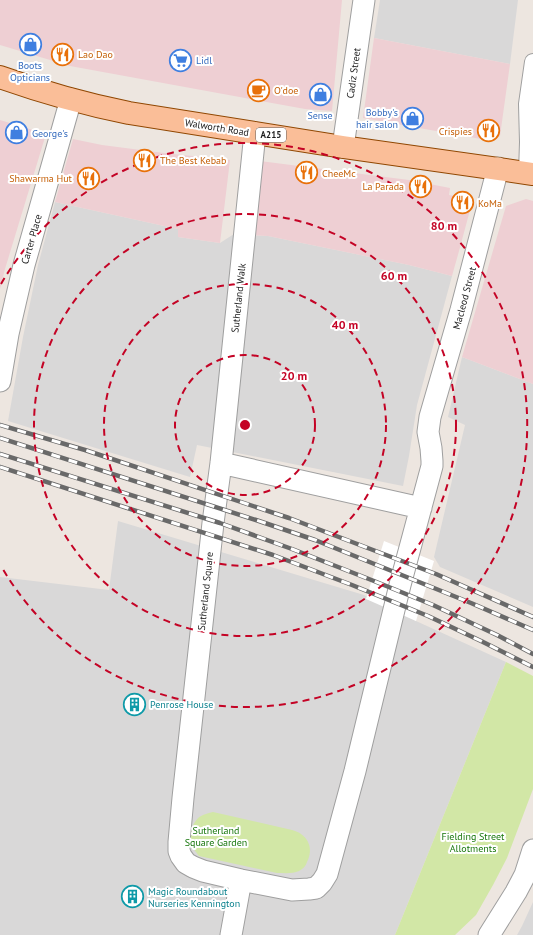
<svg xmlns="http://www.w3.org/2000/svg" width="533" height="935" viewBox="0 0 533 935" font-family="'PT Sans',sans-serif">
<rect width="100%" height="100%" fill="#ede6e0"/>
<path fill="#d9d8d8" d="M380,0h138l-8,64 -136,-26z
M55,202l123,27v8l42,6 14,-9 34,2 141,29 43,11 -35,129 -8,51 -6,30 -206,-41 -7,32 -182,-56 15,-84 15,-72z
M462,357l71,27v223l-93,-40 -6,-10 31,-132 -17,-8z
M118,521l246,74 52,26 90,41 -111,273h-395v-358l109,13z
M533,902v33h-16l5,-9z"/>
<path fill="#eecfd3" d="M0,0h342l-10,111 -27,-2 -235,-43 -70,-21z
M374,38l136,26 -10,72 -8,5 -129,-23z
M0,120l46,14 -41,135 -5,20z
M73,139l29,6 62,8 66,7 -10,83 -42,-6v-8l-123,-27z
M245,159l164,21 41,8 -1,7 24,4 -14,52 -7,25 -43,-11 -141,-29 -34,-2z
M526,199l7,2v183l-71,-27 44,-151z"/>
<path fill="#d2e7a6" d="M506,662l27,14v113l-26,69 -14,27 -17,30 -21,20h-60z
M213,812l79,18c3,1 7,2 9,4 10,7 11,18 6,28 -1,4 -4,7 -8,9 -6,3 -15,2 -22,2l-78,-17c-3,-4 -7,-9 -8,-14 -2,-8 2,-22 10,-26 3,-2 8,-3 12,-4z"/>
<path fill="#fff" d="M384,541l50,20 -18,60 -50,-22z"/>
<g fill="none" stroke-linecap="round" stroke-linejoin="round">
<defs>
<path id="pedestrian" d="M527,173l1,-31 -1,-38 6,-42"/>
<path id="minor" d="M255,133l-34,330 -8,60 -30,275 -4,44v9l2,5 5,7 7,4 10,4 38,9 51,10 17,-1 7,-1 6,-6 5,-8 28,-103 45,-186 32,-119v-5l-1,-13 -3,-16 2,-15 31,-107 37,-142
M343,147l21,-147
M0,381l8,-47 16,-69 47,-166
M221,463l200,45
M231,935l10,-55
M489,935l27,-43 9,-17 8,-25"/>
<path id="primary" d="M0,77c42,15 85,27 129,36l214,34 190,27"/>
</defs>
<use href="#pedestrian" stroke="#9f9f9f" stroke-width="18"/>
<use href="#minor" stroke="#9f9f9f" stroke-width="23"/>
<use href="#primary" stroke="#904702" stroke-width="24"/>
<use href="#pedestrian" stroke="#fff" stroke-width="16"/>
<use href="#minor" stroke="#fff" stroke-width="21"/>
<use href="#primary" stroke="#fabe98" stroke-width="22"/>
<defs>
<path id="rail" d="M0,425l85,25 204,68 147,56 97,43
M0,438l256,82 59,20 156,63 62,27
M0,454l220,69 72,26 82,32 59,24 64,30 36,19
M0,467l273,88 79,30 76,31 53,25 52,26"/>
</defs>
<use href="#rail" stroke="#696969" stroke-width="4.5"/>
<use href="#rail" stroke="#fff" stroke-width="3" stroke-dasharray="9" stroke-linecap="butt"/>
</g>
<g fill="none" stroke="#c40325" stroke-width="2" stroke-dasharray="7 5">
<circle cx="245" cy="425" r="70"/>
<circle cx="245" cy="425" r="141"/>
<circle cx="245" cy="425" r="211"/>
<path d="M1 284A282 282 0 1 1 1 566"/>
</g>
<defs>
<symbol id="shop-ring" viewBox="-11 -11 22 22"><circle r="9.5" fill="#fff" stroke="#3f7fe0" stroke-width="1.5"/><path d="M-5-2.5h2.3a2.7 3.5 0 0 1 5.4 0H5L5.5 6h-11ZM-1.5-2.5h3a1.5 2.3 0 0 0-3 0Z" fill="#3f7fe0"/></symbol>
<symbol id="restaurant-ring" viewBox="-11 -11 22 22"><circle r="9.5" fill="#fff" stroke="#e8710a" stroke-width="1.5"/><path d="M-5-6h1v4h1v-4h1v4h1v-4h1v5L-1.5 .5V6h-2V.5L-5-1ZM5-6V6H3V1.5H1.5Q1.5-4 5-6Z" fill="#e8710a"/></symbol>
<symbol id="supermarket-ring" viewBox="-11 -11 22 22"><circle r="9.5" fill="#fff" stroke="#3f7fe0" stroke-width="1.5"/><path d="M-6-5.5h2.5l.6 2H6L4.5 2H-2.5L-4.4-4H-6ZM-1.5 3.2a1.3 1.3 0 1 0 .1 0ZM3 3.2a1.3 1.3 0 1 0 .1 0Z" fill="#3f7fe0"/></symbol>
<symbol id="cafe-ring" viewBox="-11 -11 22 22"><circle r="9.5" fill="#fff" stroke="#e8710a" stroke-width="1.5"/><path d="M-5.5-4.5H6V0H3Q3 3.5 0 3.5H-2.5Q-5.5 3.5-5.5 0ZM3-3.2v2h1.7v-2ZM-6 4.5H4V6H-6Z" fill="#e8710a"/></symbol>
<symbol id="building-ring" viewBox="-11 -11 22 22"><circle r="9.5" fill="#fff" stroke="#0f9aa8" stroke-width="1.5"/><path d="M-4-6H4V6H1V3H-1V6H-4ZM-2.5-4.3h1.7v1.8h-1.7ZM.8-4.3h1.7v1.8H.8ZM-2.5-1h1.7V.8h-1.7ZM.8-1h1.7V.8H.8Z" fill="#0f9aa8"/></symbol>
</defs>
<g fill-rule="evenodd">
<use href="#shop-ring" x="18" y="32" width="25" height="25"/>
<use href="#restaurant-ring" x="50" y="42" width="25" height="25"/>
<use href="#supermarket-ring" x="168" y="48" width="25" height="25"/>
<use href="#cafe-ring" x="246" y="78" width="25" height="25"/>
<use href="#shop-ring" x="308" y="82" width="25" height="25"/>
<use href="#shop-ring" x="400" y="106" width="25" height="25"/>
<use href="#restaurant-ring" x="476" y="118" width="25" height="25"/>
<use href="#shop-ring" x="4" y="120" width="25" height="25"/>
<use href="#restaurant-ring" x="132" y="148" width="25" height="25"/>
<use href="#restaurant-ring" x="294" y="160" width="25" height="25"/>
<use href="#restaurant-ring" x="76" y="166" width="25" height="25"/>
<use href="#restaurant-ring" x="408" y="174" width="25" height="25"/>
<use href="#restaurant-ring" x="450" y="190" width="25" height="25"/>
<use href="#building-ring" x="122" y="692" width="25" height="25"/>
<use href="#building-ring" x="120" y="884" width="25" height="25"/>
</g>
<g text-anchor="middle" stroke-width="4" stroke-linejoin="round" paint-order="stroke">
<rect fill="#fff" stroke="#5f5f5f" stroke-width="1" x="256" y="128" width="30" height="14" rx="3"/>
<g font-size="9" font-weight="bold" fill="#1b1b1b">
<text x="271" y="138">A215</text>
</g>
<g font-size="10" fill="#c56008" stroke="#fff" text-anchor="start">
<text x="78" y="58">Lao Dao</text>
<text x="274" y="94">O'doe</text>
<text x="472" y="135" text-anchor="end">Crispies</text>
<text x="160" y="164">The Best Kebab</text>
<text x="322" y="177">CheeMc</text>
<text x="72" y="182" text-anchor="end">Shawarma Hut</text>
<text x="404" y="190" text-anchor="end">La Parada</text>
<text x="478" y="207">KoMa</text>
</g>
<g font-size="10" fill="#366cbe" stroke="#fff" text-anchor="start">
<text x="196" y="64">Lidl</text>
<text x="30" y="69" text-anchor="middle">Boots<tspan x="30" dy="12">Opticians</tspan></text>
<text x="398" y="116" text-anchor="end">Bobby's<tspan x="398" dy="12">hair salon</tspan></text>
<text x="320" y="119" text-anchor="middle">Sense</text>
<text x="32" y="137">George's</text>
</g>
<g font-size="10" fill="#1b1b1b" stroke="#fff">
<text transform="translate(353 73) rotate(-82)" y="4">Cadiz Street</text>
<text transform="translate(217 127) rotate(9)" y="4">Walworth Road</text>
<text transform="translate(31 239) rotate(-74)" y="4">Carter Place</text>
<text transform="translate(238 298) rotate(-84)" y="4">Sutherland Walk</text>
<text transform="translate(464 298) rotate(-75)" y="4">Macleod Street</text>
<text transform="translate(205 591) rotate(-84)" y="4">Sutherland Square</text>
</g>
<g font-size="10" fill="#0d838f" stroke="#fff" text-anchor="start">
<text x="150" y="708">Penrose House</text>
<text x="148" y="895">Magic Roundabout<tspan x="148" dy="12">Nurseries Kennington</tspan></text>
</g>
<g font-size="10" fill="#17760c" stroke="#fff">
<text x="216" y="834">Sutherland<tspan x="216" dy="12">Square Garden</tspan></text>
<text x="473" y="840">Fielding Street<tspan x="473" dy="12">Allotments</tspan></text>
</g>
</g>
<circle cx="245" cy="425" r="6" fill="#c40325" stroke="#fff" stroke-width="2"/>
<g font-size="12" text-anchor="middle" font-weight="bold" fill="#c40325" stroke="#fff" stroke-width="4" stroke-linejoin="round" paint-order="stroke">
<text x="444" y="230">80 m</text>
<text x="394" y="280">60 m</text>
<text x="345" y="329">40 m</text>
<text x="294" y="380">20 m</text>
</g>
</svg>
